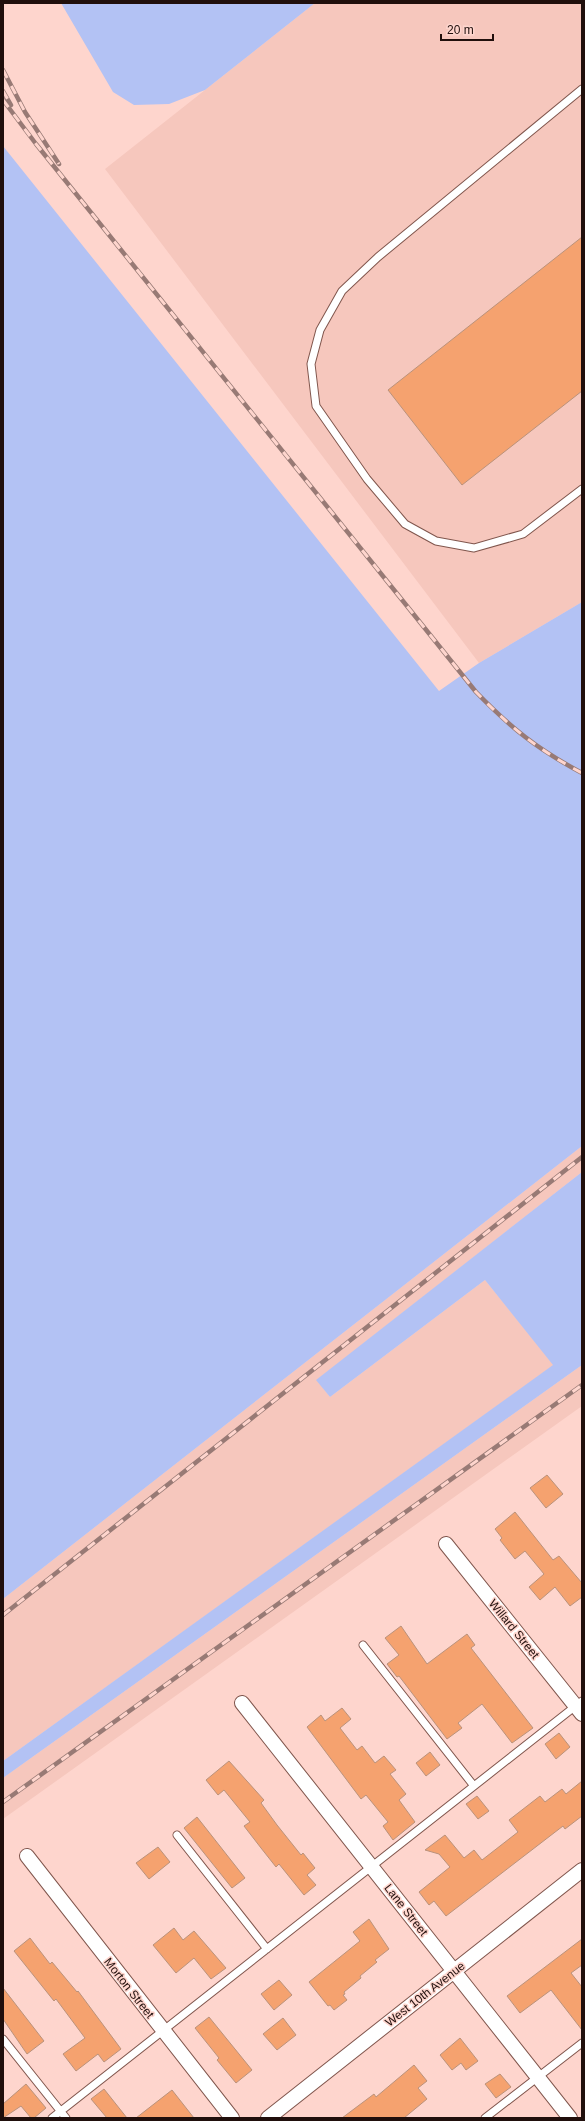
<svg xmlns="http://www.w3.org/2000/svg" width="585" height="2121" viewBox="0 0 585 2121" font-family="Arial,sans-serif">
<rect width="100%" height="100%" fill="#fed5cd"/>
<path fill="#f6c7bd" d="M315,3h267v599l-103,61 -374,-494z
M582,1146v26l-265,208 13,17 155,-117 69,85 -551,396v-162z
M582,1365v41l-579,413v-41z"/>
<path fill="#b3c2f4" d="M61,3h254l-110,87 -36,14 -35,1 -21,-13z
M3,146l436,545 40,-28 103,-61v544l-579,453z
M582,1172v193l-579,413v-17l550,-396 -68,-85 -155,117 -14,-17z"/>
<path fill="#f5a26f" stroke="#ba927b" d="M582,237v154l-120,94 -74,-95z
M547,1475l16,19 -17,14 -16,-20z
M515,1512l38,48 6,-4 23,27v14l-12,9 -15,-19 -15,13 -11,-13 15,-13 -19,-23 -10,8 -15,-19 2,-2 -7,-9z
M401,1626l26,38 40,-30 8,11 -4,3 62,80 -21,15 -30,-39 -24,19 4,5 -15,11 -48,-63 -2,1 -10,-13 12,-9 -14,-17z
M342,1708l9,11 -11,9 17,22 5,-4 13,17 9,-7 12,14 -6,4 16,20 -7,6 16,22 -22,18 -10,-14 5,-4 -22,-27 -5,4 -54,-72 14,-12 4,6z
M559,1733l11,14 -14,12 -11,-15z
M430,1752l10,13 -14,11 -10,-13z
M229,1761l35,39 -3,3 16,22 24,30 2,-2 12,15 -8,7 9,10 -12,10 -25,-31 -3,3 -15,-19 -17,-22 6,-4 -26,-32 -6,5 -12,-15z
M582,1781v35l-17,13 -2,-3 -117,90 -12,-15 -5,4 -10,-13 31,-25 -11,-13 -14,-4 20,-15 19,23 10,-8 8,10 36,-28 -9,-12 31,-24 5,6 17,-13 4,5z
M477,1796l12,15 -11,8 -12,-15z
M197,1817l48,61 -13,10 -48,-60z
M158,1847l12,15 -21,17 -13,-16z
M369,1919l20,30 -14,11 2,2 -17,14 1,2 -17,14 1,2 -2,1 4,5 -13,10 -4,-5 -2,1 -19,-24 51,-41 -7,-9z
M174,1928l9,12 11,-9 32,37 -15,11 -17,-21 -18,15 -23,-28z
M30,1938l20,26 2,-2 25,30 1,-1 43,58 -17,13 -6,-8 -22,17 -13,-17 22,-16 -29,-39 -2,2 -40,-50z
M582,1939v26l-11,8 11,14v43l-31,-40 -31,23 -13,-17z
M279,1980l13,15 -18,15 -13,-16z
M3,1988l41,53 -17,13 -24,-35z
M209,2017l43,53 -16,13 -19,-23 2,-2 -24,-30z
M283,2018l13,17 -19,15 -14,-16z
M460,2038l18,23 -12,9 -5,-7 -9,7 -12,-15z
M414,2065l13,16 -9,7 9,11 -23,19h-62l32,-24 2,3z
M500,2074l11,13 -15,11 -11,-14z
M26,2084l20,24 -12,10h-3l-10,-12 -18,12v-14z
M104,2089l23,29h-20l-16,-19z
M172,2090l22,28h-58z"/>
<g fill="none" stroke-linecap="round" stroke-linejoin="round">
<defs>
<path id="lane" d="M582,89l-204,168 -36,34 -22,39 -9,34 5,42 51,73 38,45 31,17 38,7 49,-14 59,-45
M363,1645l111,141
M177,1835l90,114
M3,2039l63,79
M52,2118l530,-417
M485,2118l97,-75"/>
<path id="street" d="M446,1544l136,170
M242,1703l328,415
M27,1856l205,262
M268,2118l314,-248"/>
</defs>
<use href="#lane" stroke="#80564d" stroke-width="9"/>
<use href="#street" stroke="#80564d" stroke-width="16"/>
<use href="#lane" stroke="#fff" stroke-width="7"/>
<use href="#street" stroke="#fff" stroke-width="14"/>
<defs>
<path id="rail" d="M3,70l22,42 34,52
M3,91l8,14
M3,100l33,44 440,548c35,36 61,57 106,81
M3,1615l579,-458
M3,1802l579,-417"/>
</defs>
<use href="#rail" stroke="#987a75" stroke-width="4.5"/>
<use href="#rail" stroke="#fed5cd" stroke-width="3" stroke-dasharray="9" stroke-linecap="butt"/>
</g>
<g text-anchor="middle" stroke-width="3" stroke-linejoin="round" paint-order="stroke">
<g font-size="12" fill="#200f0c" stroke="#fed5cd">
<text transform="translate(514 1629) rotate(51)" y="4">Willard Street</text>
<text transform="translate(406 1910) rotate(52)" y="4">Lane Street</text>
<text transform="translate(129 1988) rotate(52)" y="4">Morton Street</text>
<text transform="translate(425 1994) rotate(-38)" y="4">West 10th Avenue</text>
</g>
</g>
<rect width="585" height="2121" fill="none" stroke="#200f0c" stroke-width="8"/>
<path d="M441 34v6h52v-6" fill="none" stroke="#200f0c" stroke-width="2"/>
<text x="447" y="34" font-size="12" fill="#200f0c" stroke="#fed5cd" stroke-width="3" paint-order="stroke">20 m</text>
</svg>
